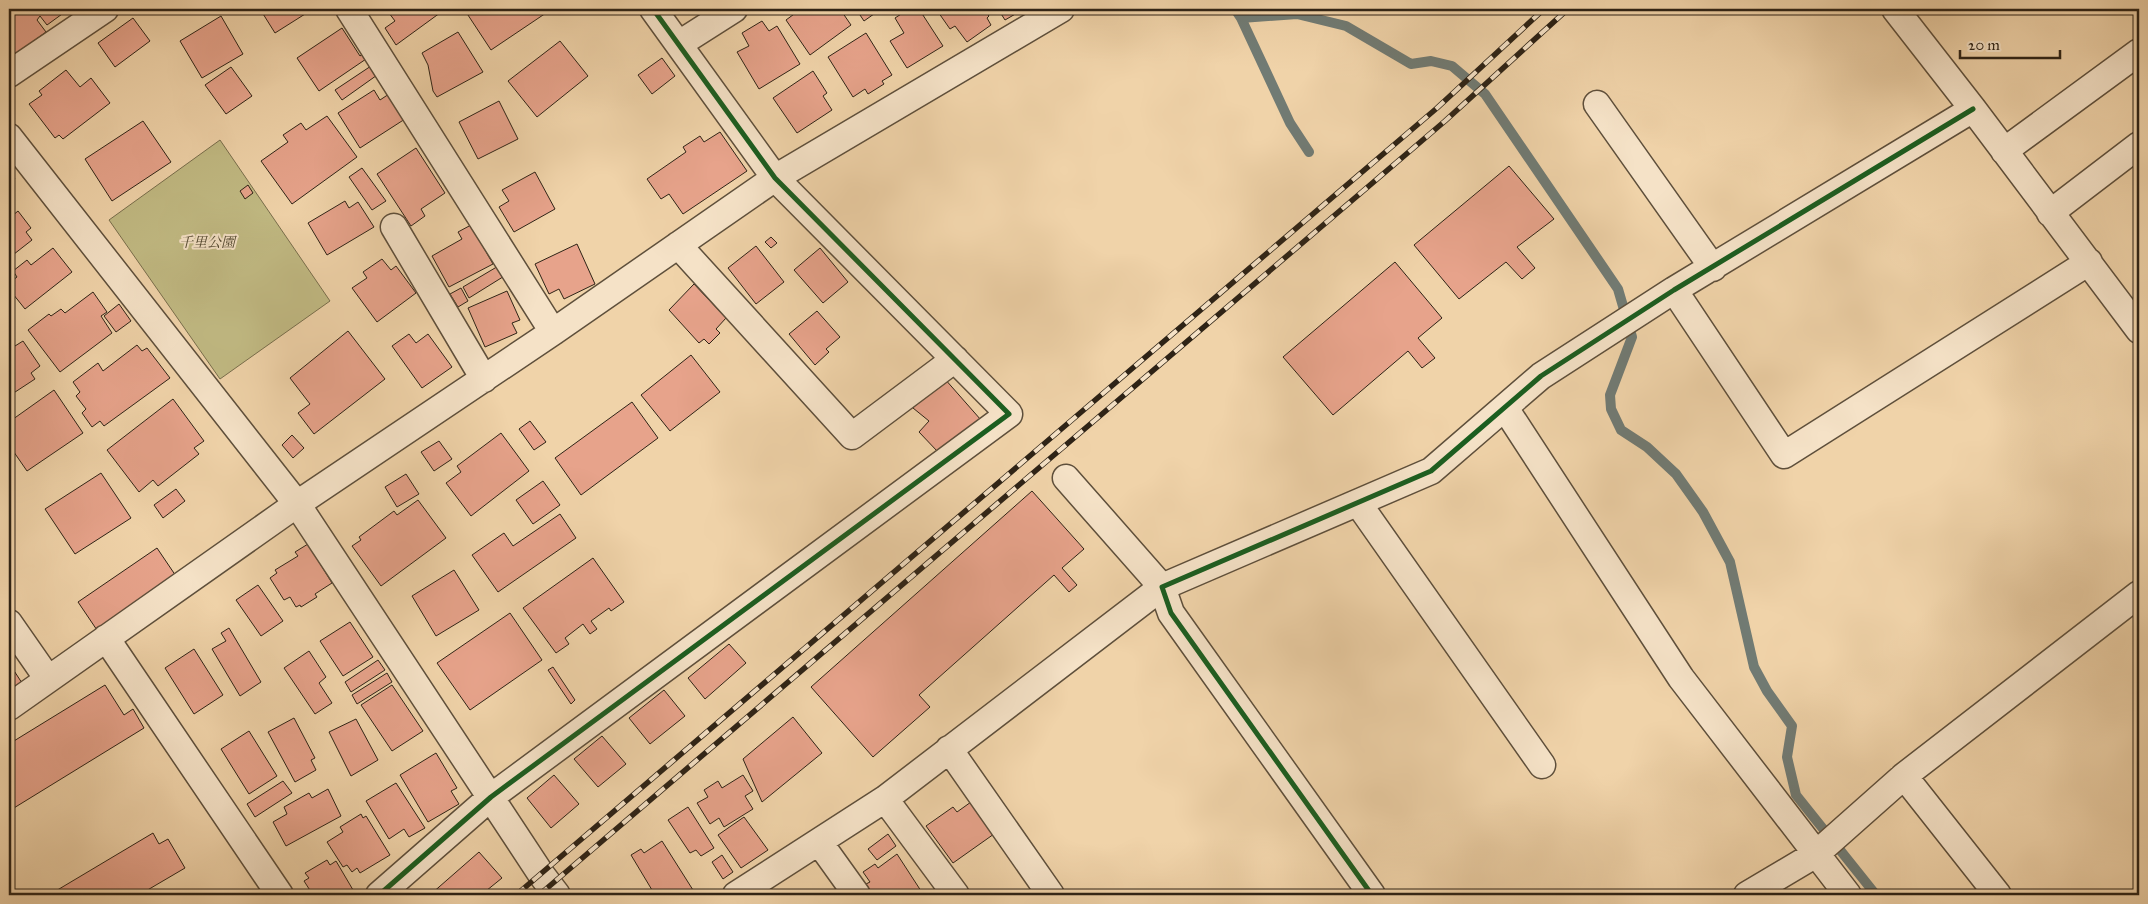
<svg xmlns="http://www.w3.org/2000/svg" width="2148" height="904" viewBox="0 0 2148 904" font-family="'IM FELL Great Primer','Noto Serif JP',serif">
<rect width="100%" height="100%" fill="#f0d3a9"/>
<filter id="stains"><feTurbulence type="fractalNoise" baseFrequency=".004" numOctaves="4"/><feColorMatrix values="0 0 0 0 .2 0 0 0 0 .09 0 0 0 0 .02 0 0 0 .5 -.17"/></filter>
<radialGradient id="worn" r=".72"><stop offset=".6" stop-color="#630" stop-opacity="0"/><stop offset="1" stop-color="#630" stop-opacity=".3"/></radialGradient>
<path fill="#c1ba83" stroke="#786e4c" d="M220,140l110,161 -110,78 -111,-159z"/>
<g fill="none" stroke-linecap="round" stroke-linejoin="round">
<path stroke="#717b74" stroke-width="10" d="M1235,9l6,9 56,-4 49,12 65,38 20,-3 21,5 33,28 133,195 14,48 -22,58 1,14 10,21 26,17 29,27 27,38 27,50 24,105 13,24 25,35 -5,31 9,38 80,100
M1241,18l49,105 19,29"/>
</g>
<path fill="#e7a38b" stroke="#2e2316" d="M9,9h60l-22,16 -7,-9 -3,4 9,12 -37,27z
M260,9h53l-38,24z
M386,9h57l1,1 -48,35 -11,-17 10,-7z
M464,9h79l3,4 -55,37z
M801,9h8l2,3 4,-3h25l11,16 -41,30 -24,-35z
M856,9h25l-17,12z
M909,9h10l24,37 -36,22 -17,-27 14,-8 -9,-15z
M936,9h48l5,7 -2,2 4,7 -24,17 -12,-16 -5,3z
M998,9h26l-19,11z
M221,16l22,38 -41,24 -22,-37z
M133,18l17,23 -35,26 -17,-24z
M762,21l7,10 8,-5 23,38 -41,25 -22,-37 12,-6 -7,-13z
M342,28l18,28 5,-4 4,5 -50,34 -22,-33z
M458,32l25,40 -46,25 -4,-6 -5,-26 -6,-12z
M866,33l26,42 -10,6 2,3 -16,10 -3,-5 -12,8 -25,-40z
M560,41l28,35 -51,41 -29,-36z
M662,58l13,18 -23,18 -14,-19z
M374,64l6,9 -38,27 -7,-10z
M231,67l21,29 -26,18 -21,-29z
M66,70l14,17 11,-9 19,25 -47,36 -4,-4 -4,3 -26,-34 13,-9 -3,-4z
M813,71l14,22 -4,3 9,14 -35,23 -24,-35z
M374,90l6,10 9,-6 16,25 -45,29 -22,-35z
M499,101l19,38 -40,20 -19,-37z
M327,116l30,41 -65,47 -31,-43 27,-19 -5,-7 18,-12 5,7z
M143,121l28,41 -59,39 -27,-42z
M720,132l27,39 -64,43 -14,-20 -8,5 -14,-20 39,-27 -3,-5 17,-11 4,6z
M416,148l29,45 -24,16 4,7 -14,10 -34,-52z
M1509,166l45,53 -37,28 18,21 -13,11 -16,-17 -47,37 -45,-54z
M362,168l24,33 -14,9 -23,-33z
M9,171l6,8 -6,4z
M535,172l20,37 -41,23 -15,-25 10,-6 -7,-11z
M248,185l5,8 -8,6 -5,-8z
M345,201l4,7 9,-6 16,25 -47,28 -19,-32z
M18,211l13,17 -5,4 6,8 -23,18v-44l1,-1 2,3z
M471,225l22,39 -44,23 -17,-31 30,-17 -4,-7z
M771,237l6,6 -6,5 -6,-6z
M577,244l18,40 -31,15 -5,-10 -10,5 -14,-30z
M756,246l28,36 -28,22 -28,-36z
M53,248l19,24 -47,37 -16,-20v-6l8,-6 -4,-6 14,-11 4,5z
M820,248l28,34 -25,21 -29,-33z
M382,259l9,11 5,-4 20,27 -39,29 -25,-34 15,-10 -4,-6z
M1395,262l47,56 -24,20 17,20 -13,10 -14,-17 -75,64 -50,-58z
M500,265l6,10 -37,23 -6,-11z
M694,284l32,34 -10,11 4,4 -11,11 -5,-5 -5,4 -30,-33z
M461,288l7,13 -10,6 -8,-13z
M507,291l13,29 -8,3 5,10 -32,14 -17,-39z
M93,292l14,20 -6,4 11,17 -52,39 -32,-42 21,-16 2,2 10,-7 4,4z
M119,304l12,17 -15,11 -12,-16z
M817,311l23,26 -14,12 3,3 -14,13 -26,-31z
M348,331l37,48 -71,55 -16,-21 12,-9 -20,-26z
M409,334l7,9 12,-9 24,33 -30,21 -30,-42z
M23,341l17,25 -9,7 4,6 -26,17v-51l4,-2 2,3z
M137,345l5,6 5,-3 23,30 -66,48 -4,-5 -8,6 -10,-14 4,-4 -10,-13 4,-4 -7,-10 25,-19 5,8z
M691,355l29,37 -50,39 -29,-36z
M944,378l37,42 -43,32 -19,-20 10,-11 -16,-13z
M54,390l29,43 -56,38 -18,-26v-23z
M173,399l31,42 -10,7 5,6 -41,32 -5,-6 -14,12 -32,-42z
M632,402l26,36 -77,57 -26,-37z
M530,421l16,21 -12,8 -15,-21z
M501,433l28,38 -58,45 -25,-33 15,-11 -4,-6z
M292,435l12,13 -11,10 -11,-13z
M439,441l13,18 -18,12 -13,-19z
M101,473l30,45 -56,36 -30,-45z
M406,474l13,20 -22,13 -12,-20z
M543,481l17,24 -27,19 -17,-24z
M176,489l9,12 -22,17 -9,-13z
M1032,491l52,58 -22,19 15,17 -8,7 -15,-17 -135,120 11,12 -57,50 -62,-70z
M418,500l28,38 -65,48 -29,-40 9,-6 -2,-3 35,-26 3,4z
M560,514l16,24 -78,54 -26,-37 32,-22 9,13z
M308,544l24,39 -17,11 2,3 -16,10 -1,-2 -4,2 -6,-10 -6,3 -14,-22 7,-5 -2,-3 23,-14 -3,-4z
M157,548l23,34 -79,54 -23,-34z
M593,558l31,44 -13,9 -2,-3 -18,13 6,8 -7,5 -7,-10 -18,14 4,6 -13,9 -33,-45z
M454,570l25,40 -43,26 -24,-40z
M258,585l25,36 -22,15 -25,-36z
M510,613l32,47 -72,50 -33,-47z
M350,622l23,35 -30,19 -23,-35z
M229,628l32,54 -21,14 -28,-47 14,-8 -5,-8z
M729,644l17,19 -41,36 -17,-21z
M194,649l29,46 -29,19 -29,-46z
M309,651l17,26 -7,6 13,20 -17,11 -31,-46z
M378,660l7,10 -34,22 -6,-10z
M9,663l13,20 -13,9z
M553,667l22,33 -4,4 -23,-34z
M387,673l5,9 -35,22 -5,-9z
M105,685l19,30 9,-6 11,19 -135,83v-67z
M392,685l31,46 -31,20 -31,-46z
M664,690l21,26 -35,28 -21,-26z
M793,717l29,36 -60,49 -19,-43z
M294,718l21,40 -4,2 5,10 -21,12 -27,-50z
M356,719l22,41 -27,16 -22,-44z
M249,731l28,45 -28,18 -28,-45z
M602,736l24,28 -28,23 -24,-28z
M436,753l21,35 -6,3 8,13 -31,18 -28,-47z
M554,775l25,29 -28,24 -24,-30z
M743,775l10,16 -8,5 8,13 -29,18 -5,-9 -9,6 -13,-21 11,-6 -4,-7 14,-9 4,7z
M283,781l9,12 -37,24 -8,-13z
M396,783l29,45 -16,9 -5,-8 -15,10 -23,-38z
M328,789l13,27 -55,30 -13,-24 14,-8 -3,-7 25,-14 3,5z
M971,802l23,32 -41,29 -27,-37 27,-19 4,5z
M688,807l26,41 -13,8 -5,-6 -6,3 -22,-33z
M361,814l2,4 3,-2 24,39 -30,18 -3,-5 -5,4 -5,-7 -4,2 -16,-25 16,-10 -3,-5z
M744,817l24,33 -27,18 -23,-33z
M153,833l6,11 9,-5 17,29 -46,27h-90z
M888,834l8,12 -19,14 -9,-11z
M662,841l31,49 -3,2 2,3h-37l-24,-40 10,-6 3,4z
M479,852l23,26 -21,17h-49l-1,-1z
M897,854l26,40 -3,1h-47l-7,-11 4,-2 -7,-10 12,-8 3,4z
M722,855l11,17 -10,7 -11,-17z
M327,860l3,5 6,-4 20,34h-43l-9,-14 5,-3 -4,-5z"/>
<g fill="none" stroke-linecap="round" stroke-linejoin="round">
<defs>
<path id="street" d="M349,9l204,323
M1895,9l78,100 166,221
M679,44l55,-35
M9,74l96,-65
M1597,104l116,164
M9,137l288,367 244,370 16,21
M2004,151l135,-99
M2050,213l89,-68
M394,227l90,152
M678,245l174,191 103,-77
M1674,290l110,165 305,-193
M1505,408l176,270 167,217
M1358,503l184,262
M9,623l39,56
M106,638l174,257
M9,707l288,-203 256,-172 222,-154 286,-169
M949,749l102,146
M1904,776l94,119
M885,799l71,96
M819,842l38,53
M379,895l112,-98 518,-383 -234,-236 -122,-169
M736,895l149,-96 277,-212 -96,-109
M1372,895l-201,-282 -9,-26 269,-116 110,-95 133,-86 299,-181
M1747,895l69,-41 88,-78 235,-182"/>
</defs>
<use href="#street" stroke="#5e4f3b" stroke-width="29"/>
<use href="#street" stroke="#f5e2c7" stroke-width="26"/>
<defs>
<path id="rail" d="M516,895l921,-787 107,-99
M539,895l906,-774 123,-112"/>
</defs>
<use href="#rail" stroke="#2e2316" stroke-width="5.5"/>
<use href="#rail" stroke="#f5e2c7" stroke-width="4" stroke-dasharray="11" stroke-linecap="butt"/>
<defs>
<path id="cycleway" d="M379,895l112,-98 518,-383 -234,-236 -122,-169
M1372,895l-201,-282 -9,-26 269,-116 110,-95 133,-86 299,-181"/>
</defs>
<use href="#cycleway" stroke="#f5e2c7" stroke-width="8"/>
<use href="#cycleway" stroke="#1b5e20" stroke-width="5"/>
</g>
<g text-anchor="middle" stroke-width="4" stroke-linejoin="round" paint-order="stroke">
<g font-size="14" font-style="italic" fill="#534931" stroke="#f5e2c7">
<text x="207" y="247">千里公園</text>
</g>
</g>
<rect width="2148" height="904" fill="none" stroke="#f0d3a9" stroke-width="30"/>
<rect x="10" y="10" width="2128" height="884" fill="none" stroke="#2e2316" stroke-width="2.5"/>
<rect x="15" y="15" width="2118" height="874" fill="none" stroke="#2e2316"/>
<path d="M1960 50v8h100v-8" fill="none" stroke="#2e2316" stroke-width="2.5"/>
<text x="1968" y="50" font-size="15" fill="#2e2316" stroke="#f5e2c7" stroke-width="4" paint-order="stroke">20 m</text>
<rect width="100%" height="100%" filter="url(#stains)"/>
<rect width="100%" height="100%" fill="url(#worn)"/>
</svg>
